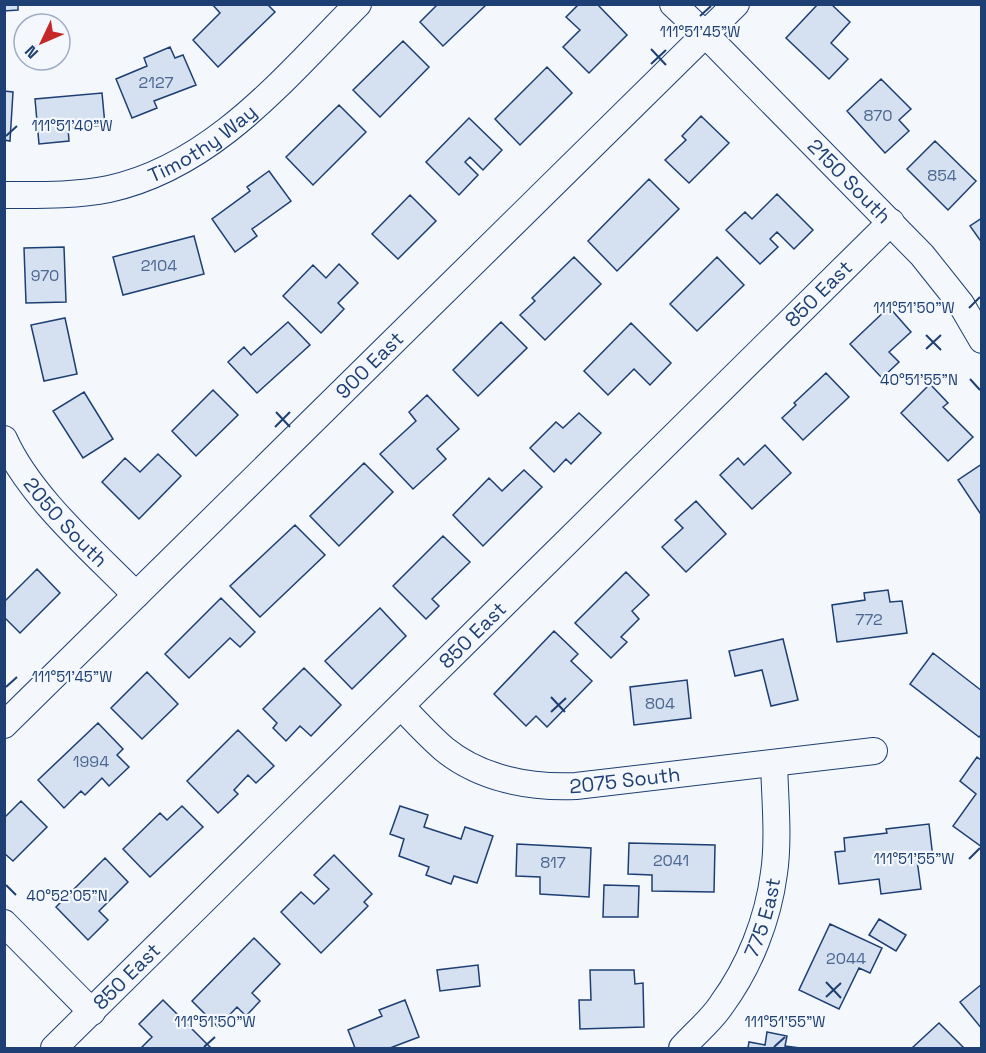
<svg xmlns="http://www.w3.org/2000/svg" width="986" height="1053" viewBox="0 0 986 1053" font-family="'Space Grotesk',sans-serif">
<rect width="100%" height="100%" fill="#f4f7fb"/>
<path fill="#d5e0f0" stroke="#1d3f73" stroke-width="1.5" d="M4,4h14v6l-14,1z
M212,4h55l8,8 -57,55 -25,-27 27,-27z
M438,4h49l-44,42 -23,-24z
M579,4h18l30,31 -38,38 -26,-26 17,-17 -14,-13z
M818,4h13l19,18 -19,21 17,16 -19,20 -43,-41z
M403,41l26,26 -49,50 -27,-27z
M170,47l5,11 8,-3 13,30 -42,16 3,7 -25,10 -16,-39 31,-13 -3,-8z
M547,67l25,26 -52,52 -25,-26z
M881,79l30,30 -12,11 10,11 -24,22 -38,-42z
M4,91l9,1 -3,49 -6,-1z
M102,93l3,32 -37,3 1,13 -30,3 -4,-45z
M339,105l27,27 -53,53 -27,-28z
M701,116l28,27 -40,40 -24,-23 21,-20 -4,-4z
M469,118l33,32 -19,20 -13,-13 -5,5 13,13 -19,20 -33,-33z
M935,141l41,40 -28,29 -41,-41z
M269,171l22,30 -39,28 5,7 -22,16 -23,-33 38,-28 -3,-4z
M649,179l30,30 -62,62 -29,-30z
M777,194l36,36 -19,19 -17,-17 -7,7 8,8 -18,17 -34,-34 19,-18 7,7z
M410,195l26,26 -38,38 -26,-25z
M982,218v25l-12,-17z
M194,236l10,38 -81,21 -10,-38z
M64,247l2,55 -40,1 -2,-55z
M574,257l27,27 -56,56 -25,-25 15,-14 -3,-3z
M717,257l27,28 -47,46 -27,-27z
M339,264l19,19 -20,20 6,6 -23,24 -38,-37 30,-31 13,13z
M889,307l22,25 -22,20 10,10 -17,16 -32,-34z
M65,318l12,56 -33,7 -13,-56z
M288,322l22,23 -53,48 -29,-31 16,-15 7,8z
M501,322l26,26 -49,48 -25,-26z
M631,323l40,40 -21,22 -16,-16 -26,26 -24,-24z
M826,373l23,24 -46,43 -21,-22 14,-13 -2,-2z
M930,384l18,19 -5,4 30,30 -25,24 -47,-48z
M213,390l25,25 -42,41 -24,-25z
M84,392l29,47 -30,19 -30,-47z
M427,395l32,34 -22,20 9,10 -33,30 -33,-35 36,-33 -7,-9z
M579,413l22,20 -30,31 -5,-5 -12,13 -24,-24 26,-26 7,6z
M765,445l26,28 -39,36 -32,-34 18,-17 6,7z
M158,454l23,22 -42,43 -37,-37 23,-24 15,14z
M364,463l29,29 -54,54 -29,-30z
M982,464v52l-24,-36z
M524,470l18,17 -59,59 -30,-31 36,-37 13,13z
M696,501l30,33 -40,38 -24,-25 21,-19 -8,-8z
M295,525l30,30 -65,62 -30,-31z
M443,536l27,26 -38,37 7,7 -13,13 -33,-33z
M37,569l23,24 -40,40 -16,-16v-15z
M626,572l23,23 -17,16 7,8 -18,18 6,5 -16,16 -36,-35z
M888,590l2,12 12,-1 5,32 -70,9 -5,-37 33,-5 -1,-7z
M221,598l34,34 -15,15 -10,-9 -41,40 -24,-24z
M380,608l26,28 -54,53 -27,-28z
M554,631l24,23 -7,7 21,20 -45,46 -11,-11 -10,10 -32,-32z
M783,639l15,61 -27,6 -9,-36 -27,6 -6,-25z
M933,653l49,38v43l-3,3 -69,-53z
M304,668l37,37 -30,31 -11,-10 -14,15 -13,-13 4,-5 -14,-14z
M147,672l31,32 -36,35 -31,-31z
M687,680l4,38 -57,7 -4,-38z
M98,723l25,26 -6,6 12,12 -20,19 -7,-8 -17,17 -4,-4 -17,17 -26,-28z
M238,730l36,36 -18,17 -8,-8 -14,15 4,4 -20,19 -31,-32z
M977,757l5,4v86l-29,-21 23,-32 -16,-13z
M21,801l26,26 -34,34 -9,-8v-35z
M182,806l21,21 -53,50 -27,-28 37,-36 7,7z
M400,806l28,9 -4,12 37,12 4,-12 28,9 -16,47 -23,-7 -3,8 -25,-9 3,-8 -30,-11 5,-17 -14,-5z
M929,824l4,34 -16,2 4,29 -40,5 -2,-15 -40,5 -4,-32 10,-1 -1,-13 43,-5 -1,-4z
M629,843l86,2 -1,47 -62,-1v-16l-24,-1z
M517,844l74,4 -2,49 -49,-3v-17l-24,-1z
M334,855l38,39 -8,8 4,4 -47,47 -40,-41 20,-20 13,12 15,-15 -15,-14z
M105,858l23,24 -29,29 9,9 -20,20 -32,-33z
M604,885l35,1 -1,31h-35z
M879,919l27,16 -10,16 -27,-16z
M830,924l52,24 -12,25 -11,-5 -20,41 -40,-19z
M254,938l26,26 -28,29 8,8 -14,15 -9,-9 -19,20 -26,-26z
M478,965l2,21 -40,5 -3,-21z
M590,970h44l1,14 8,-1 1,44 -64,2 -1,-29h12z
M982,984v45l-22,-27z
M163,1000l48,48h-70l11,-11 -13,-13z
M405,1000l14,37 -29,11h-35l-7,-18 34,-14 -3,-6z
M939,1023l25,25h-52z
M767,1032l20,4 -2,10 15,2h-52l1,-6 16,3z"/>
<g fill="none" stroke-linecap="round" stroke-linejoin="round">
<defs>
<g id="minor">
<path id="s1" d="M673,4l32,30 217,221 39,49 21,36"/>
<path id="s2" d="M4,195c35,0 71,1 105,-6 105,-23 176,-112 249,-185"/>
<path id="s3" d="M4,439c26,58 88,111 132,156"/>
<path id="s4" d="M401,706c14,15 28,30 43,43 37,30 86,39 132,37l298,-35"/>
<path id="s5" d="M4,725l732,-721"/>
<path d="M4,923l88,89"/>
<path id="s6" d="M54,1048l837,-826"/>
<path id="s7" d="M682,1048c13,-15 29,-27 40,-44 27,-37 46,-84 52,-131 5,-34 1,-74 0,-110"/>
</g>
</defs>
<use href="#minor" stroke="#1d3f73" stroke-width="28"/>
<use href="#minor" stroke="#f4f7fb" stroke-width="26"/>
</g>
<path fill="none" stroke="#1d3f73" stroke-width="2" d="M700,16l11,-10M651,49l15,16M651,64l15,-14M6,136l11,-10M969,308l11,-11M926,335l15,15M926,349l15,-14M970,379l10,11M276,412l14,15M275,427l15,-15M6,687l11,-10M551,697l14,15M551,712l15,-14M969,859l11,-11M6,885l10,10M826,982l15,16M826,997l15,-14M204,1047l11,-10M774,1047l11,-10"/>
<g text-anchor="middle" stroke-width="4.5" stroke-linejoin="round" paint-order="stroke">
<g font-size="16" fill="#4b6792">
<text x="156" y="88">2127</text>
<text x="878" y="121">870</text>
<text x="942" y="181">854</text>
<text x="159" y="271">2104</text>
<text x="45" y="281">970</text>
<text x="869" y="625">772</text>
<text x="660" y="709">804</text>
<text x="91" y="767">1994</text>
<text x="671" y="866">2041</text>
<text x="553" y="868">817</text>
<text x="846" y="964">2044</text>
</g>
<g font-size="20" fill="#1d3f73" stroke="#f4f7fb">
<text dy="7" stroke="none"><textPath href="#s2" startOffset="210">Timothy Way</textPath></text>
<text dy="7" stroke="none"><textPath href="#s1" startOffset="250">2150 South</textPath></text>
<text dy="7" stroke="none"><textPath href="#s6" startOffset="1074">850 East</textPath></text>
<text dy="7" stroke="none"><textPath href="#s5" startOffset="513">900 East</textPath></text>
<text dy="7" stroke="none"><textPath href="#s3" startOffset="104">2050 South</textPath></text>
<text dy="7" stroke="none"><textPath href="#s6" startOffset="588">850 East</textPath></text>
<text dy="7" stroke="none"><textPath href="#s4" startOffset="250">2075 South</textPath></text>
<text dy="7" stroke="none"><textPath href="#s7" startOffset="156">775 East</textPath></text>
<text dy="7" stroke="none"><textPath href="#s6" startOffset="102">850 East</textPath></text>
</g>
</g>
<g font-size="15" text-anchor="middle" fill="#1d3f73" stroke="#f4f7fb" stroke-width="4.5" stroke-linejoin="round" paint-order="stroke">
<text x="700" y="37">111°51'45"W</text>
<text x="72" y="131">111°51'40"W</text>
<text x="914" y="313">111°51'50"W</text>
<text x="919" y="385">40°51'55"N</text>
<text x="72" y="682">111°51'45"W</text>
<text x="914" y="864">111°51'55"W</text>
<text x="67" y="901">40°52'05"N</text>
<text x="215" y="1027">111°51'50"W</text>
<text x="785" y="1027">111°51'55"W</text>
</g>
<rect width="986" height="1053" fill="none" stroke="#1d3f73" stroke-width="12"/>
<g transform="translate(42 42) rotate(226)"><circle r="28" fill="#f4f7fb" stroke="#9eadc5" stroke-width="1.5"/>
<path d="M0-4.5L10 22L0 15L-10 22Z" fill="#c62828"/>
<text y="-9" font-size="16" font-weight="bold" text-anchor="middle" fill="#1d3f73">N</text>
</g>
</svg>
